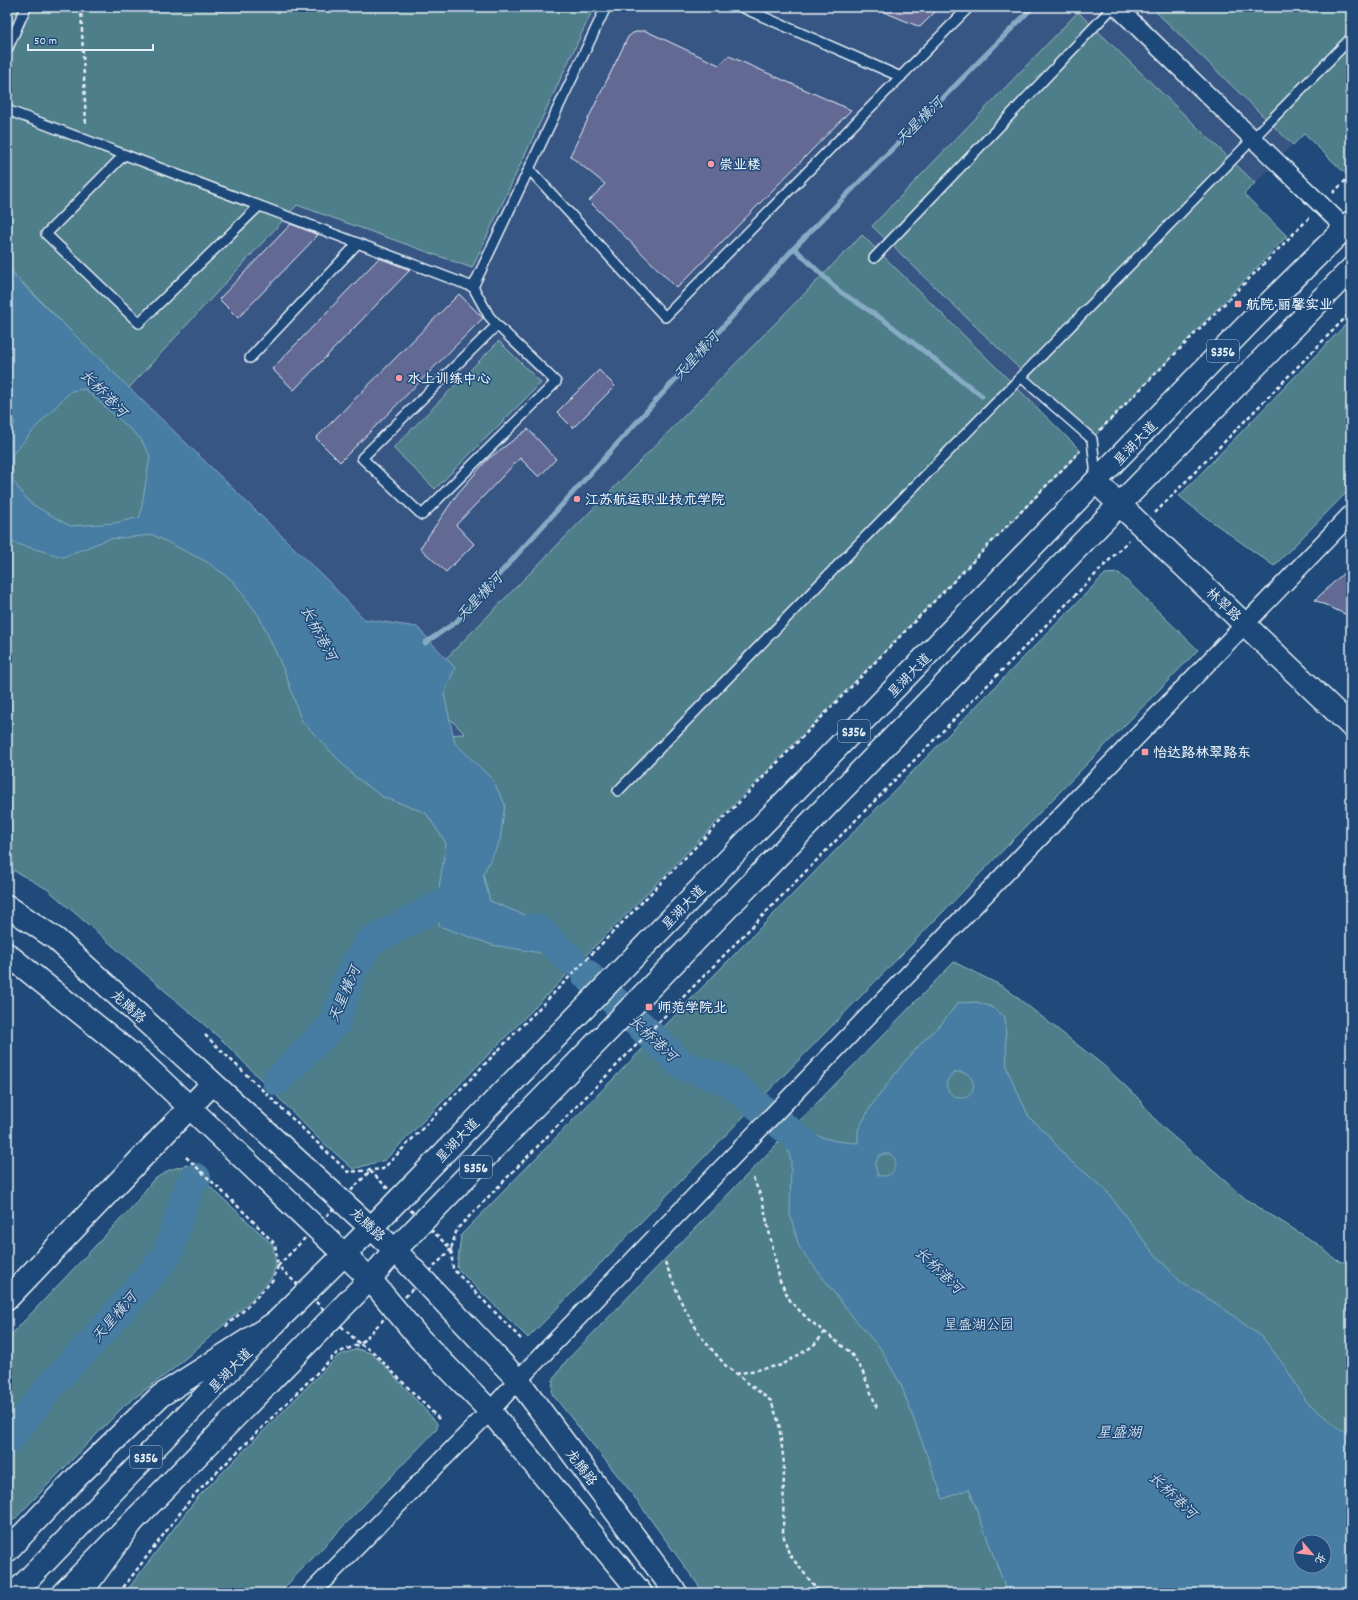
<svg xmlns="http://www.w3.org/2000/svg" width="1358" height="1600" viewBox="0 0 1358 1600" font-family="Dekko,'LXGW WenKai TC',sans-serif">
<rect width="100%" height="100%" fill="#1f4a7a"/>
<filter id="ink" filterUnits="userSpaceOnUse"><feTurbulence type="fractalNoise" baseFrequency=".025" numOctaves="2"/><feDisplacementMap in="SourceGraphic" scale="8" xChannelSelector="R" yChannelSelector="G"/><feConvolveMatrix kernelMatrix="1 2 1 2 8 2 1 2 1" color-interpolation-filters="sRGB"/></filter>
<g filter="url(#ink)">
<path fill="#375784" d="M7,7h1344v77l-314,324 -445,450 -200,-120 -385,-444z"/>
<path fill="#4d7e89" stroke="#9ab8c0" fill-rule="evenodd" d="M7,7h587l-122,261 -175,-63 -169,184 -121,-122z
M1151,7h200v167l-3,2 -44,-42 -11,11z
M1078,12l177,171 -11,11 43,42 -195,203 -220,-213z
M862,235l219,216 -696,709 -32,9 -36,-32 -95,-97 -175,-151 -40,-22v-573l106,108 279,335 73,-3 -47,-47z
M1351,319v169l-77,78 -74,-53 -21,-17z
M499,341l42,42 -106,106 -42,-41z
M1119,573l79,77 -670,688 -71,-70 4,-33 644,-661z
M954,962l50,25 99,78 34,32 24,29 86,74 72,45 17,15 15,4v329h-647l-74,-102 -78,-97 1,-14 13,-19zM1300,1542h24v24h-24z
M187,1165l86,80 3,20 -5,14 -29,30 -70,61 -47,35 -118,122v-188l127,-134 19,-25 16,-10z
M357,1349l14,4 14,13 52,57v6l-158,164h-154l72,-95 141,-142z"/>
<path fill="#467da2" stroke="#87abc4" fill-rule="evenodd" d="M7,269l319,310 38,40 53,8 38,41 -11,26 11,49 37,36 13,25 -5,37 -17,33 7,27 54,22 30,29 -21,3 -61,-10 -53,-19 -1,-32 8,-51 -20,-30 -43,-16 -29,-21 -53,-56 -15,-45 -27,-59 -26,-35 -26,-19 -54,-27 -44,4 -46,18 -56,-16v-109l8,-8 -8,-18zM85,389l55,49 10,18 -10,61 -25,6 -45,3 -40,-23 -17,-22 -1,-26 27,-31 32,-33z
M977,1002l15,5 13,10 2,52 22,48 20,19 18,22 38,31 46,61 29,31 43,27 41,31 22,29 20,33 33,28 12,6v158h-346l2,-1 -38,-103 -26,10 -42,-114 -21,-37 -27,-31 -54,-70 -9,-33 1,-52 -5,-22 12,-13c21,11 37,15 60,16v-13l13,-24 31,-41 22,-25 18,-17 16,-20zM956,1072c10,-1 19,5 17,16 -5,24 -44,0 -17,-16zM884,1154h6l5,5c1,11 -4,20 -17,16 -4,-8 -3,-13 2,-20zM1300,1542h24v24h-24z"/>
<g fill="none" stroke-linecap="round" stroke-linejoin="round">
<path stroke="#87abc4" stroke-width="5" d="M794,248l45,43 46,30 97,75
M425,643l31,-21 338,-374 239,-241"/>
<path stroke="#467da2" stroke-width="30" d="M533,928l5,2 34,31
M585,973l97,92 46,16 96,79
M277,1081l59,-59 12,-44 21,-36 90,-47
M7,1441l47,-59 51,-54 62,-73 22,-69 7,-8"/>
</g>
<path fill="#626b94" stroke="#e8f1f8" d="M872,7h68l-20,20z
M640,31h6l73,34 10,-9 122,54 -174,178 -88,-87 16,-17 -35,-28 58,-119 5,-4z
M291,224l27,11 -80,83 -19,-19z
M379,258l31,12 -116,120 -22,-21z
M459,294l24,24 -143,144 -24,-24z
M599,370l16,16 -42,42 -16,-16z
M528,429l28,30 -17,18 -19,-19 -64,67 18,19 -28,28 -26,-24 38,-55 30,-34z
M1351,566v51l-36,-17z"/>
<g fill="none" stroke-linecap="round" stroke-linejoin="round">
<defs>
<path id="lane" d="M741,7l160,70
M7,50l19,-43
M7,110l466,177 133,-280
M124,155l-78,79 93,89 120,-117
M529,169l136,148 304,-310
M874,258l239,-251
M473,287l16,29 8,9 59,57 -134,133 -60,-57 135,-133
M250,358l108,-115
M1021,377l71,62 4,38
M618,791l733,-753"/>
<path id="street" d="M1117,7l228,221
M311,1593l179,-182 28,-31 833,-866"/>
<path id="secondary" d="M1096,482l255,244
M7,906l49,33 339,311 123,130 158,213
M7,954l137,110 226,215 50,60 70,72 151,182
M7,1299l206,-216"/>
<path id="primary" d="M15,1593l261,-271 96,-95 882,-909 97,-96
M63,1593l307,-314 25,-29 724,-745 232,-236"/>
<path id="highway" d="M7,1551l70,-74 83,-81 116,-74
M81,1593l50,-69"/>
</defs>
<use href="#lane" stroke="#e8f1f8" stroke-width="12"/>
<use href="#street" stroke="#e8f1f8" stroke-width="20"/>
<use href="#secondary" stroke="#e8f1f8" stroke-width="25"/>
<use href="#primary" stroke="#e8f1f8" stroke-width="25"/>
<use href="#highway" stroke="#e8f1f8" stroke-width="25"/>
<path stroke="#e8f1f8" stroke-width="2.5" stroke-dasharray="4 3" stroke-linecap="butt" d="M81,7l5,119
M1333,193l18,-18
M1100,430l210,-213
M1155,513l196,-201
M205,1035l143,137 35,-3 697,-718
M186,1157l61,58 28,29 3,22 -5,14 -30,31 -18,16
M370,1171l81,78 -91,95 -82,-78z
M753,1178l9,21 18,82 11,21 17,17 42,33 12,18 15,38
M665,1262l18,44 19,32 24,28 45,35 8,22 5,41 -1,70 6,20 27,34 5,5
M521,1339l-68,-70 -2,-20 6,-20 672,-689
M736,1374l46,-9 31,-19 12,-14
M119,1593l74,-97 144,-143 23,-9 12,7 67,68"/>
<use href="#lane" stroke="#1f4a7a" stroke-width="9"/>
<use href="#street" stroke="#1f4a7a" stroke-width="17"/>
<use href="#secondary" stroke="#1f4a7a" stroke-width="22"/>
<use href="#primary" stroke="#1f4a7a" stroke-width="22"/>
<use href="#highway" stroke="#1f4a7a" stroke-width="22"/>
</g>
</g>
<g fill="#ff9aa2" stroke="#1f4a7a" stroke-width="1.5">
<circle cx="711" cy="164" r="4"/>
<rect x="1234" y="300" width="8" height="8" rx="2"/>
<circle cx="399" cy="378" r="4"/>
<circle cx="577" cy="499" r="4"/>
<rect x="1141" y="748" width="8" height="8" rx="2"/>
<rect x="645" y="1003" width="8" height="8" rx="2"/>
</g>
<g text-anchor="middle" stroke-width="3" stroke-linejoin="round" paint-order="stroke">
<g fill="#1f4a7a" stroke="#acbfd2" stroke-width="1">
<rect x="1207" y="340" width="32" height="22" rx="3"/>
<rect x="838" y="720" width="32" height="22" rx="3"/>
<rect x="460" y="1156" width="32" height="22" rx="3"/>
<rect x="130" y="1446" width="32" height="22" rx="3"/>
</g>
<g font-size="13" font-weight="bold" fill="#e8f1f8">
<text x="1223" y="356">S356</text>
<text x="854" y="736">S356</text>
<text x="476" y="1172">S356</text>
<text x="146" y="1462">S356</text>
</g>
<g font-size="14" font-weight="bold" fill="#e8f1f8" stroke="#1f4a7a" text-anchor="start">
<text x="719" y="169">崇业楼</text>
<text x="1246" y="309">航院·丽馨实业</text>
<text x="407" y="383">水上训练中心</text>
<text x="585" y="504">江苏航运职业技术学院</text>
<text x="1153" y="757">怡达路林翠路东</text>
<text x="657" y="1012">师范学院北</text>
</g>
<g font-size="14" fill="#e8f1f8" stroke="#1f4a7a">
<text transform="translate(1135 443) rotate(-46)" y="5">星湖大道</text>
<text transform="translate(1224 604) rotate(43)" y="5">林翠路</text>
<text transform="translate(909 675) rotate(-46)" y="5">星湖大道</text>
<text transform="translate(683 907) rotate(-46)" y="5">星湖大道</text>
<text transform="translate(129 1006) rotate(42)" y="5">龙腾路</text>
<text transform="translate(457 1140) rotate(-46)" y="5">星湖大道</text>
<text transform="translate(368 1224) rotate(43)" y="5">龙腾路</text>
<text transform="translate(230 1370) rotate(-46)" y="5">星湖大道</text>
<text transform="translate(582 1467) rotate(53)" y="5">龙腾路</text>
</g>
<g font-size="14" fill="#d1e0e7" stroke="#1f4a7a">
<text x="979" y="1329">星盛湖公园</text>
</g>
<g font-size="15" font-style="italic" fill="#d0e0eb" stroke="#1f4a7a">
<text transform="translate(919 121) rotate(-45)" y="5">天星横河</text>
<text transform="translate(696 356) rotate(-48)" y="5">天星横河</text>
<text transform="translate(104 393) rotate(46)" y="5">长桥港河</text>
<text transform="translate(479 597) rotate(-47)" y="5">天星横河</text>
<text transform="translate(319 633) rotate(62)" y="5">长桥港河</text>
<text transform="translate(344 994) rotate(-67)" y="5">天星横河</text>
<text transform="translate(653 1038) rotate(43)" y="5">长桥港河</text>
<text transform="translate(939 1270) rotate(44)" y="5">长桥港河</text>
<text transform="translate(114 1317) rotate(-49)" y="5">天星横河</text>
<text x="1119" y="1437">星盛湖</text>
<text transform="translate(1173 1495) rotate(44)" y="5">长桥港河</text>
</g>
</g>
<rect width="1358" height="1600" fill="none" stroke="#1f4a7a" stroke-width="24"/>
<rect x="12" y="12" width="1334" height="1576" fill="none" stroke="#e8f1f8" stroke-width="1.5" filter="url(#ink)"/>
<g transform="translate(1312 1554) rotate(118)"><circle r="19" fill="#1f4a7a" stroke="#6f8dac"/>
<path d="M0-3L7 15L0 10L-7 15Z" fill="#ff9aa2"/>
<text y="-6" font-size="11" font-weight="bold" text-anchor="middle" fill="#e8f1f8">北</text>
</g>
<path d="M28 44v6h125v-6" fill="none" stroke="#e8f1f8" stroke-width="2"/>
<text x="34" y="44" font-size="12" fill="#e8f1f8" stroke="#1f4a7a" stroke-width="3" paint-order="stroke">50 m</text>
</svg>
